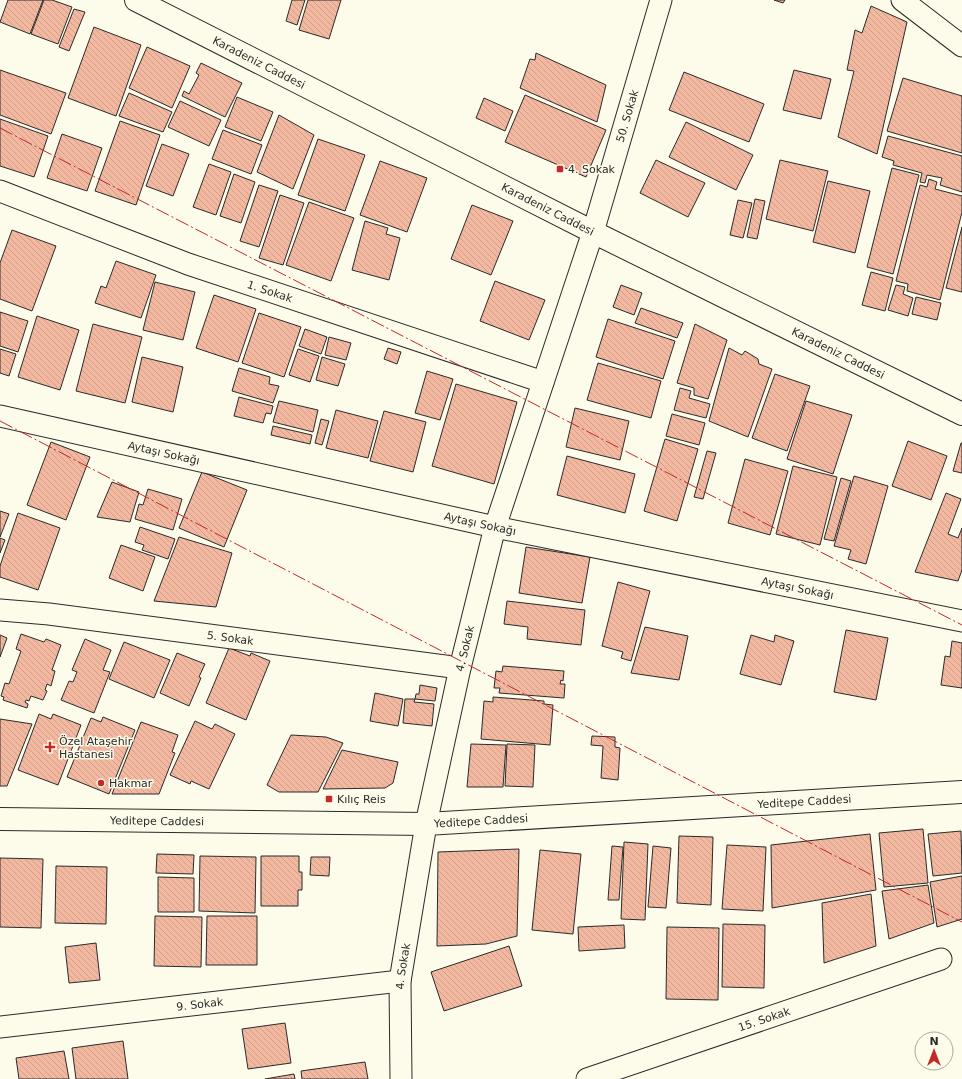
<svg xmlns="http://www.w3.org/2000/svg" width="962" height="1079" viewBox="0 0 962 1079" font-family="'DejaVu Sans',sans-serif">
<defs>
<pattern id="building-back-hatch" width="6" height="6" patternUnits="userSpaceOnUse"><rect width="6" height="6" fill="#f2b8a0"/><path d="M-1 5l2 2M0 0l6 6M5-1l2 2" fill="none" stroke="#d09e8a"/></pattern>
</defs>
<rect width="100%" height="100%" fill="#fdfbea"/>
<path fill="url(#building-back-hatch)" stroke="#2b2b2b" d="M8,0h35l-13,34 -30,-12z
M44,0h8l20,7 -14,37 -27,-10z
M292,0h13l-8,25 -11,-4z
M308,0h33l-12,39 -30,-9z
M774,0h11l-2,3z
M871,6l36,16 -30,132 -39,-17 16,-66 -7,-1 8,-40 7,3z
M74,9l11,3 -16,39 -10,-4z
M94,27l47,18 -25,71 -48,-18z
M147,47l43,19 -18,42 -43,-20z
M536,53l70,32 -9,37 -77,-34 10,-29 5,1z
M201,63l41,20 -17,34 -43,-21 2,-5 5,3 10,-19 -3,-2z
M0,70l66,23 -15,41 -51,-19z
M794,70l37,9 -10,40 -38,-9z
M684,72l80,32 -15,38 -80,-32z
M903,78l59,18v57l-75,-22z
M129,93l43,19 -9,20 -44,-16z
M525,95l81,35 -20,47 -81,-35z
M237,97l36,15 -12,29 -36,-14z
M484,98l29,13 -8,20 -29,-13z
M180,101l41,19 -12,26 -41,-19z
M279,115l35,20 -21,54 -36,-17z
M0,119l48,17 -14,41 -34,-11z
M120,121l40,14 -24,70 -41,-14z
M686,122l67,33 -17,35 -67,-33z
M223,130l39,15 -11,29 -39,-15z
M62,134l40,14 -15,43 -40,-13z
M888,136l74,20v36l-22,-7 2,-7 -15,-3 -2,8 -5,-1 2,-9 -29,-8 1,-4 -12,-4z
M318,139l47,16 -20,56 -47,-16z
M162,144l27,10 -16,42 -27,-10z
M656,160l49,23 -17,34 -48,-24z
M780,160l48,11 -15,60 -47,-12z
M380,161l47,17 -20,54 -47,-17z
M209,164l22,8 -15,43 -23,-8z
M892,168l27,7 -26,99 -26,-7z
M234,174l21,8 -14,41 -21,-7z
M929,179l8,3 -2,7 27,7v16l-22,88 -33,-9 1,-7 -12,-3 24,-96 7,2z
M828,181l42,10 -15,62 -42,-11z
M259,185l19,6 -19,56 -19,-6z
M280,195l24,8 -21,62 -24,-7z
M755,199l10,2 -8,38 -10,-2z
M738,200l14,3 -9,35 -13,-3z
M309,202l45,16 -23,63 -45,-16z
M472,205l41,16 -22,54 -40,-16z
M365,221l23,7 -2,6 14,4 -11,42 -37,-10z
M962,227v65l-16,-4z
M12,230l44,16 -24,65 -32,-12v-36z
M116,261l40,14 -15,43 -46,-15 6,-17 5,2z
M871,272l22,6 -8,33 -23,-6z
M495,281l50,19 -16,40 -49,-19z
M155,282l40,10 -12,48 -40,-10z
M621,285l21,8 -8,22 -21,-8z
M896,285l9,2 -2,7 10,4 -5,18 -20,-6z
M214,295l42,14 -18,53 -42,-14z
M916,297l25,6 -4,17 -25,-6z
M641,308l42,15 -6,15 -42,-15z
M0,312l28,9 -10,31 -18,-6z
M259,313l42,14 -17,50 -42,-14z
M37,316l42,14 -19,60 -42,-13z
M608,319l67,22 -12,38 -67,-22z
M93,324l49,13 -17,66 -49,-12z
M695,324l32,16 -19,59 -14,-4v-7l-17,-5z
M305,329l22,8 -6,17 -22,-8z
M329,337l22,6 -5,17 -21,-5z
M388,348l13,4 -4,12 -13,-5z
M729,348l13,7 3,-4 13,8 1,5 13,5 -24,68 -39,-16z
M0,349l16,5 -7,22 -9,-3z
M298,349l21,7 -9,26 -21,-7z
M142,357l41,10 -10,45 -41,-10z
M322,357l23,7 -7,22 -22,-6z
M598,363l63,18 -10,37 -64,-18z
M239,368l31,9 -1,7 10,2 -6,17 -41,-12z
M427,371l26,8 -13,41 -25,-7z
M775,374l35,12 -23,65 -35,-13z
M456,384l61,18 -23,82 -62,-18z
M680,388l11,3 -2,7 21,6 -4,14 -32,-8z
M239,397l34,9 -2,8 -5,-1 -3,10 -29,-7z
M279,401l39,9 -5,22 -40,-10z
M806,401l46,14 -19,59 -46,-15z
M575,408l54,13 -9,39 -54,-13z
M336,410l42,11 -10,37 -42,-10z
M384,411l42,11 -13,50 -43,-11z
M672,414l33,9 -6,22 -33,-9z
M321,419l8,2 -7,24 -7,-2z
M273,426l39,9 -2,9 -39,-9z
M665,439l33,10 -21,72 -33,-10z
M908,441l39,15 -16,44 -39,-14z
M51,442l39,15 -24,63 -39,-15z
M961,443h1v30l-9,-2z
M707,451l9,2 -13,46 -9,-2z
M567,456l68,18 -10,39 -68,-18z
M745,459l43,12 -18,64 -42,-12z
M793,466l44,11 -17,68 -44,-11z
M202,472l45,18 -23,57 -45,-19z
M854,476l34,10 -22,78 -18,-5 3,-9 -17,-4z
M841,478l10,3 -17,60 -10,-2z
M112,482l27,10 -9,30 -33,-5z
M148,489l34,10 -9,31 -38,-11 4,-15 4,1z
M946,493l15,6 -13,35 10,4 4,-10v42l-4,11 -43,-9z
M0,511l9,3 -9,23z
M18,513l42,15 -22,62 -38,-13v-11z
M140,527l35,12 -7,20 -26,-9 2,-5 -9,-3z
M179,537l53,16 -16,54 -62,-6z
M0,538l5,2 -5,13z
M121,545l34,12 -12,34 -34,-13z
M526,547l64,10 -8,46 -63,-10z
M618,582l32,9 -19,70 -10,-3 2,-6 -21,-6z
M507,601l78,9 -4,35 -54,-6 1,-12 -24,-3z
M645,627l43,9 -9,44 -48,-7z
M846,630l42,8 -12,62 -42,-8z
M21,634l23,8 2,-3 15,6 -9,25 3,1 -4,15 -4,-2 -2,6 2,1 -4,9 -12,-4 -2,5 -3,-1 -1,2 3,2 -1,4 -24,-8 1,-3 -3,-1 4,-13 4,1 12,-33 -5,-2z
M0,635l7,3 -7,19z
M751,635l23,7 1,-7 19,6 -13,44 -41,-11z
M85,639l26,11 -8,20 7,2 -16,41 -33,-13 8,-19 4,1 4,-10 -5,-2z
M952,641l10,2v45l-21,-3 4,-29 5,1z
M124,642l46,18 -16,38 -45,-19z
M229,648l21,8 1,-3 19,8 -24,59 -40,-17z
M177,653l28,11 -6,13 2,1 -12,28 -29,-13z
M503,666l61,5 -1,10 -2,-1 -1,4h5l-1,14 -65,-5 1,-5h-6l2,-17 6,1z
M420,685l17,3 -2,13 -20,-2 1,-5h3z
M375,693l28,6 -5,27 -28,-5z
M493,697l51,4v3l9,1 -3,40 -69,-6 3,-38 9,1z
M405,699h10l-1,3 20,2 -2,22 -29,-3z
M39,714l12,5 2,-5 28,11 -23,60 -40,-15z
M103,717l32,13 -26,64 -42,-17 24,-59 10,4z
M0,719l32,5 -25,62h-7z
M195,721l17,8 3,-5 20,10 -26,55 -18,-8 -1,3 -20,-9z
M141,722l37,13 -6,17 3,1 -16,41h-47z
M291,735l35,2 17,6 -25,49h-39l-12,-7z
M592,736l23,1v10l5,1 -2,32 -17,-2 2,-32 -12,-1z
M471,744l35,1 -3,42h-36z
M507,744l28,1 -2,42 -28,-1z
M342,750l56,12 -5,21 -8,5 -62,1z
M923,829l5,54 -44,4 -5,-54z
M961,831l1,42 -29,3 -5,-42z
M870,834l6,56 -104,18 -1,-63z
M679,836l34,1 -2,68 -34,-2z
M624,842l24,2 -3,76 -24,-1z
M727,845l39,2 -3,64 -41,-2z
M612,846l11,1 -4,53h-11z
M653,846l18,2 -5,60 -18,-1z
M519,849l-2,87 -31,8 -49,2 1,-94z
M540,850l41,4 -8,80 -41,-4z
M157,854l37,1 -1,19 -37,-1z
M200,856l56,1 -1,56 -56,-2z
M261,856h38v16h3v18h-4v16h-37z
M311,857h19l-1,19 -19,-1z
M0,858l43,1 -2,69 -41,-1z
M56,866l51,1 -1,57 -51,-1z
M962,876v43l-25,8 -7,-45z
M158,877l36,1v34h-36z
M928,885l6,38 -45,16 -7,-48z
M871,894l5,52 -52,17 -2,-60z
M155,916l47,1 -1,50 -47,-1z
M207,916h50v49h-51z
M723,924l42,1 -1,63 -42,-1z
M624,925l1,23 -46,3 -1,-24z
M667,927l52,1 -1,72 -52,-1z
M96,943l4,37 -31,3 -4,-36z
M509,946l13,40 -78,25 -13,-39z
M285,1023l6,40 -43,6 -6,-40z
M123,1041l5,38h-52l-4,-31z
M64,1051l5,28h-50l-3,-21z
M365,1062l3,17h-66l-1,-8z
M294,1074l1,5h-30z"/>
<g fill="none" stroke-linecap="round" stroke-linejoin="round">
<defs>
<g id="minor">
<path d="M902,0l60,46"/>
<path id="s1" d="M0,191l188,73 355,118"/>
<path id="s2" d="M0,416l495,111 467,94"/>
<path id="s3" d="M0,610l49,4 411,54"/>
<path id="s4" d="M0,1027l400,-46"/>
<path id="s5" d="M401,1079l-1,-98 26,-157 34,-156 35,-141 98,-295 68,-232"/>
<path id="s6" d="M587,1079l354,-120"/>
</g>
<g id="tertiary">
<path id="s7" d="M136,0l457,232 369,182"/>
<path id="s8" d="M0,819l426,5 536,-32"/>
</g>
</defs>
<use href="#minor" stroke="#2b2b2b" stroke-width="23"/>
<use href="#tertiary" stroke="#2b2b2b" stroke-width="24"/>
<use href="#minor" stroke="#fdfbea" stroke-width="21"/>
<use href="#tertiary" stroke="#fdfbea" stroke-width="22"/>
<path stroke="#c62828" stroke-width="1" stroke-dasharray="14 3 2 3" stroke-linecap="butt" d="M0,128l962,497
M0,421l962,501"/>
</g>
<g fill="#c62828" stroke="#fdfbea" stroke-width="1.5">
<rect x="556" y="165" width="8" height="8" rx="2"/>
<path d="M48 741h4v4h4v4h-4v4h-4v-4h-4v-4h4z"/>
<circle cx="101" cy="783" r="4"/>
<rect x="325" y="795" width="8" height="8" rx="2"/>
</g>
<g text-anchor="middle" stroke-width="3" stroke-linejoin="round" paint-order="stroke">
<g font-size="11" fill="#2b2b2b" stroke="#fdfbea">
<text dy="4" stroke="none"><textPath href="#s7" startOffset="138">Karadeniz Caddesi</textPath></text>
<text dy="4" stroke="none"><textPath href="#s5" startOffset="994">50. Sokak</textPath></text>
<text dy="4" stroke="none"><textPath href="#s7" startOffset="462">Karadeniz Caddesi</textPath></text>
<text dy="4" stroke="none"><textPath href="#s1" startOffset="288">1. Sokak</textPath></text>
<text dy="4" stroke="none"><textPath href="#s7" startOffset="786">Karadeniz Caddesi</textPath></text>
<text dy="4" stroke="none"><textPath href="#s2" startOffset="168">Aytaşı Sokağı</textPath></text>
<text dy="4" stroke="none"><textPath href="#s2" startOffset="492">Aytaşı Sokağı</textPath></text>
<text dy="4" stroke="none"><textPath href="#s2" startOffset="816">Aytaşı Sokağı</textPath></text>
<text dy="4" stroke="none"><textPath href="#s3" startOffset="232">5. Sokak</textPath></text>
<text dy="4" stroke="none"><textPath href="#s5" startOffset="437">4. Sokak</textPath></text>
<text dy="4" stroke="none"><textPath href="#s8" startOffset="805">Yeditepe Caddesi</textPath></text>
<text dy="4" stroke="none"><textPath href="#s8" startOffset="157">Yeditepe Caddesi</textPath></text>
<text dy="4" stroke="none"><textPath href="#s8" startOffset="481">Yeditepe Caddesi</textPath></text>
<text dy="4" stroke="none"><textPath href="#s5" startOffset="113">4. Sokak</textPath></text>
<text dy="4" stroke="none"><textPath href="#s4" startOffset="201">9. Sokak</textPath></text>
<text dy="4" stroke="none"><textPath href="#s6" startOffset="187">15. Sokak</textPath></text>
</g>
<g font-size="11" fill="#2b2b2b" stroke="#fdfbea" text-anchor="start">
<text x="568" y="173">4. Sokak</text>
<text x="59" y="745">Özel Ataşehir<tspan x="59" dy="13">Hastanesi</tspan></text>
<text x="109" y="787">Hakmar</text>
<text x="337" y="803">Kılıç Reis</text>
</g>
</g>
<g transform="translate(934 1051)"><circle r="19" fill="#fdfbea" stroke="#a9a89e"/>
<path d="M0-3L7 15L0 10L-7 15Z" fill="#c62828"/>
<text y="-6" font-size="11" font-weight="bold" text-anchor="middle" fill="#2b2b2b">N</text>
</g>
</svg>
